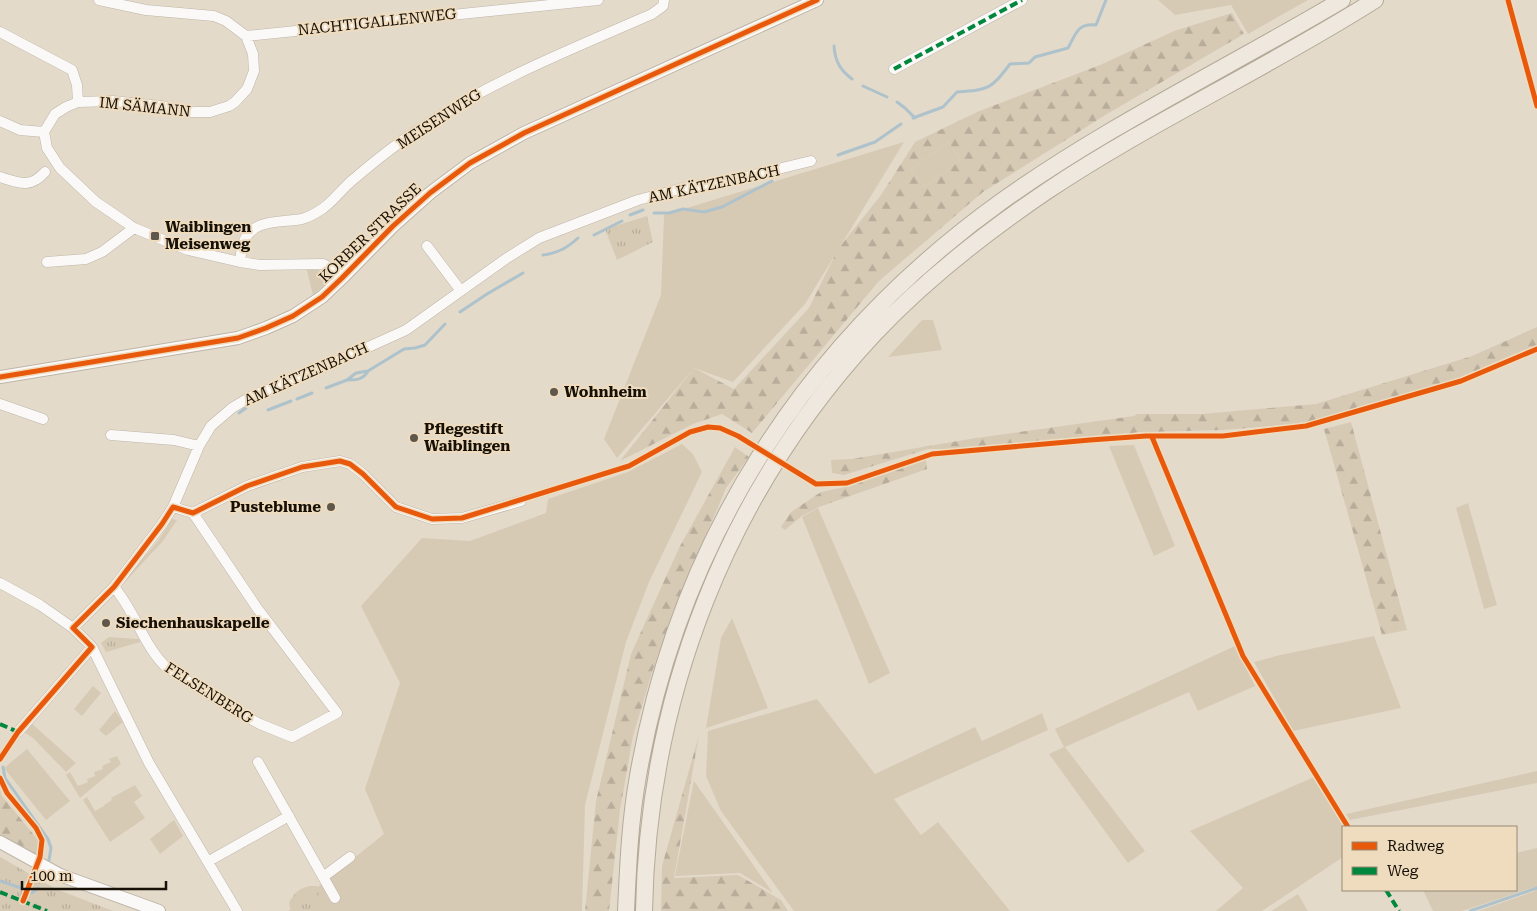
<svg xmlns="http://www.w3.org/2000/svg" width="1537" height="911" viewBox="0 0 1537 911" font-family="'Roboto Serif',serif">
<defs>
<pattern id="forest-firs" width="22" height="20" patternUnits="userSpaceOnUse" patternTransform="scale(1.25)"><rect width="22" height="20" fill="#d7cab5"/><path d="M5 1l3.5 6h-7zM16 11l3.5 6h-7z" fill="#b8ac9a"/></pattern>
<pattern id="park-tufts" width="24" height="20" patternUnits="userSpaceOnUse" patternTransform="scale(1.25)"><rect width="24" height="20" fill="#d7cab5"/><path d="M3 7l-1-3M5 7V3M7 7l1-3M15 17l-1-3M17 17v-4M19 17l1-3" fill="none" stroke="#b8ac9a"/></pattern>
</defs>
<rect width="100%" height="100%" fill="#e4daca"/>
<path fill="#d7cab5" d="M1158,0h150l-60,34 -17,-29 -56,10z
M904,142l-99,162 -72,78 -39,-14 -77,90 -13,-19 57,-144 3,-80z
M948,142l13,18 -37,27 -13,-18z
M306,267c13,1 22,5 17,19l-10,9z
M922,320h11l9,30 -54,7z
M682,444l11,10 9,18 -53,110 -23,60 -41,163 -3,106h-294l96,-77 -19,-45 35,-106 -39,-77 61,-68 48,3 76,-28 2,-14 80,-27z
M1134,445l41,101 -21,10 -45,-110z
M1468,503l29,102 -13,4 -28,-101z
M818,508l72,165 -21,11 -67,-167z
M172,519l5,1 -14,21 -40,43 1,-4 34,-39z
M732,618l36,90 -62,20 15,-90z
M1374,636l27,72 -108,23 -39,-69 26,-7z
M1235,646l20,40 -57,25 -9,-19 -124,55 80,104 -17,12 -79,-109 15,-7 -9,-18z
M93,686l8,7 -19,23 -8,-7z
M817,699l58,75 100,-47 7,14 60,-28 6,17 -154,69 27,36 17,-13 72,89h-216l-73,-100 -15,-35 2,-45z
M115,711l8,11 -17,14 -7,-6z
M30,722l46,41 -10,9 -33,-34 -9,-6z
M27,749l43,52 -24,19 -42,-52z
M117,756l4,8 -41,34 -14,-23 4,-3 8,14 10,-4 -1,-3 8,-3 -1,-4 9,-3 -1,-3 9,-4 -2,-3z
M1537,771v12l-187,37 -4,-6z
M1314,777l30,50 -1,30 -81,54h-46l27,-23 -53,-57z
M694,780v1l79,112 -33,-20 -65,3z
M135,785l7,11 -8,6 11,16 -35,24 -27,-42 4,-3 8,14 9,-5v-1l8,-5 -1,-2z
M174,820l9,16 -23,18 -10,-15z
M1537,848v63h-59l57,-20v-4l-73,24h-29l-10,-21h93v-37z
M1298,894l10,17h-37z"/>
<path fill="url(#forest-firs)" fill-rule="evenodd" d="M1232,13l12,21 -137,80 -124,78 -104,89 -127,152 -30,-19 -29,10 -73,37 74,-93 40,21 75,-81 29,-59 43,-54 34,-53 62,-30 123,-47 74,-34zM948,142l13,18 -37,27 -13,-18z
M1537,327v20l-76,33 -153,43 -85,7 -81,2 -171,17h-43l-84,26 -12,-2 -1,-13 21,-1 124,-21 158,-22 3,-2h65l114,-10 156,-48z
M1351,422l56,208 -25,5 -58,-206z
M735,447l14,10 -23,31 -52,122 -21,59 -20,67 -13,74 -11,101h-24l11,-110 35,-147 48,-106z
M916,460h10l1,9 -108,38 -17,9 -17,14 -4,-3 10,-15 30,-20 29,-6z
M699,735l-25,143 64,-3 43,25 7,11h-127l1,-45z
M0,790l2,6 36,44 1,18 -39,-21z"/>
<path fill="url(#park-tufts)" d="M647,216l6,26 -36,18 -12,-31z
M109,637l30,2 1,3 -34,10 -5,-9z
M0,857l56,32 57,22h-113z
M311,886h6l2,4 -1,8 10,3 2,6 -1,4h-34l-5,-3 -1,-6c7,-10 10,-14 22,-16z"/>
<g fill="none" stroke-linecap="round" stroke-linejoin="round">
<path stroke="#aec2cb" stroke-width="3" d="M834,46c1,15 6,24 18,33
M863,86l24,11
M897,102l8,6 10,10
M913,118l30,-11 14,-15c32,-2 34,-3 53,-28l19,-1 6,-6 33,-9c8,-14 9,-25 28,-23l10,-25
M838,155l37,-13 26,-18
M654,213h15l14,-4 21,3 18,-5 50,-26
M630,215l13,-5
M594,235l28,-14
M543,255c15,-2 24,-7 35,-17
M460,312l27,-18 36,-21
M347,380c9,0 16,0 21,-9
M326,388l21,-8 9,-7 12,-2 36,-22 11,-1 10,-3 20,-21
M297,399l15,-6
M268,410l23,-9
M239,413l7,-5
M3,767l2,11 43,61 3,9 -2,12
M0,881l21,7
M32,893l6,-5
M1470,911l67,-23"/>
<defs>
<path id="minor" d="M99,0l47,10 68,6 12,5 20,15 7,18 1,17 -7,18 -12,13 -6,4 -19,6h-20l-29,-6 -49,-5 -34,1 -12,5 -11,7 -11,18 3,16 13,20 36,34 28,19 10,7 54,22 52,12 20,3 63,-1 12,6 7,8
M0,32l72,38 5,15 1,17
M246,36l352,-36
M894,69l128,-69
M0,121l20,9 24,2
M0,177c19,6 30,12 45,-5
M427,246l34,45
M47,262l39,-3 16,-7 32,-24
M240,262c1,-6 1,-12 3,-18 8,-26 38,-21 59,-25 7,-2 14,-6 20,-10 12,-8 21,-22 33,-31 20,-17 41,-34 63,-48 72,-49 154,-81 234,-116l11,-8 1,-6
M0,404l43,15
M111,435l63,5 25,6
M173,507l20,6 54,-27 55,-19 38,-6 10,3 13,10 33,33 36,12 30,-1 59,-17
M0,583l40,22 33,23 19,19 57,116 88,148
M114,587c21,24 30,60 53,81l70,44 23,12 32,13 45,-24 -80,-105 -64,-95
M73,628l41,-41 48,-63 11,-17 26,-61 12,-20 21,-18 20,-12 70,-28 84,-38 101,-72 32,-20 99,-38 49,-13 50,-8 74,-18
M18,732l74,-85
M258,762l77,136
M209,861l80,-45
M323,877l27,-20"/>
<path id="tertiary" d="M0,377l238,-39 28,-10 27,-12 29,-19 20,-19 51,-52 37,-33 40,-30 54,-30 293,-133
M0,842l60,33 99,36"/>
<path id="trunk" d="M626,911c2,-45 4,-91 12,-135 41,-237 169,-435 364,-575 107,-76 227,-134 340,-201
M644,911c4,-215 83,-419 230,-577 51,-54 111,-101 173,-143 105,-70 221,-123 328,-191"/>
</defs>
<use href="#minor" stroke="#bdb5a9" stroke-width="11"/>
<use href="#tertiary" stroke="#bdb5a9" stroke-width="14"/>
<use href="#trunk" stroke="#b5aa98" stroke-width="18"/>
<use href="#minor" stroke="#fbf9f7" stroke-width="10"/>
<use href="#tertiary" stroke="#fbf9f7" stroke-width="12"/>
<use href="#trunk" stroke="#eee8de" stroke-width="16"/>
<path stroke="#00873e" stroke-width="4" stroke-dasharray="8 4" stroke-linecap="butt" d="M894,69l128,-69
M0,724l18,8 -2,2
M1386,890l13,21
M0,892l47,19"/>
<defs>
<path id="cycleway" d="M1508,0l29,106
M0,377l238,-39 28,-10 27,-12 29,-19 20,-19 51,-52 37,-33 40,-30 54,-30 293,-133
M1152,437l91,219 105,171
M0,759l18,-27 74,-85 -19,-19 41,-41 48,-63 11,-17 20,6 54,-27 55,-19 38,-6 10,3 13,10 33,33 36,12 30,-1 167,-52 61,-34 18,-5 12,1 18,8 78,48 31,-1 85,-29 158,-14 56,-4h77l83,-10 155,-45 76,-32
M0,778l7,15 29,35 6,12 -2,17 -17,44"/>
</defs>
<use href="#cycleway" stroke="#efdcbf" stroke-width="8"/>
<use href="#cycleway" stroke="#e8590c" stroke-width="5"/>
</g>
<g fill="#5e574b" stroke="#efdcbf" stroke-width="2">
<rect x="150" y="231" width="10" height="10" rx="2.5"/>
<circle cx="554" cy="392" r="5"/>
<circle cx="414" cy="438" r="5"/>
<circle cx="331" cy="507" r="5"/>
<circle cx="106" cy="623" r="5"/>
</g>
<g text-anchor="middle" stroke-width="4" stroke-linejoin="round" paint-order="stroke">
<g font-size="15" fill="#161006" stroke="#efdcbf">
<text transform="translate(377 22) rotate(-6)" y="5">NACHTIGALLENWEG</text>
<text transform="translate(145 107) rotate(6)" y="5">IM SÄMANN</text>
<text transform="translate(439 119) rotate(-33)" y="5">MEISENWEG</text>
<text transform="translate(714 184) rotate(-12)" y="5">AM KÄTZENBACH</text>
<text transform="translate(370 233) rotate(-44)" y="5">KORBER STRASSE</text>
<text transform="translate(306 374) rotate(-24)" y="5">AM KÄTZENBACH</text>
<text transform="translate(209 693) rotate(32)" y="5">FELSENBERG</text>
</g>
<g font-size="15" font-weight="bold" fill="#161006" stroke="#efdcbf" text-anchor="start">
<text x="165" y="232">Waiblingen<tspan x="165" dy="17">Meisenweg</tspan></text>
<text x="564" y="397">Wohnheim</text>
<text x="424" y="434">Pflegestift<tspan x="424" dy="17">Waiblingen</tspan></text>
<text x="321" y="512" text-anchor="end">Pusteblume</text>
<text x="116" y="628">Siechenhauskapelle</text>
</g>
</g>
<rect x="1342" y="826" width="175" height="65" fill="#efdcbf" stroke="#988a75"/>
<rect x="1352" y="842" width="25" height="8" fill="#e8590c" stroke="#988a75"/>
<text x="1387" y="851" font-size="15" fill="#161006">Radweg</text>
<rect x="1352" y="867" width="25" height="8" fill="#00873e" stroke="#988a75"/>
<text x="1387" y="876" font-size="15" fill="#161006">Weg</text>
<path d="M22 881v8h144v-8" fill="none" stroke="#161006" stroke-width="2.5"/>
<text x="30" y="881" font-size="15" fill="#161006" stroke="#efdcbf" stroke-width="4" paint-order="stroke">100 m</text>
</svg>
